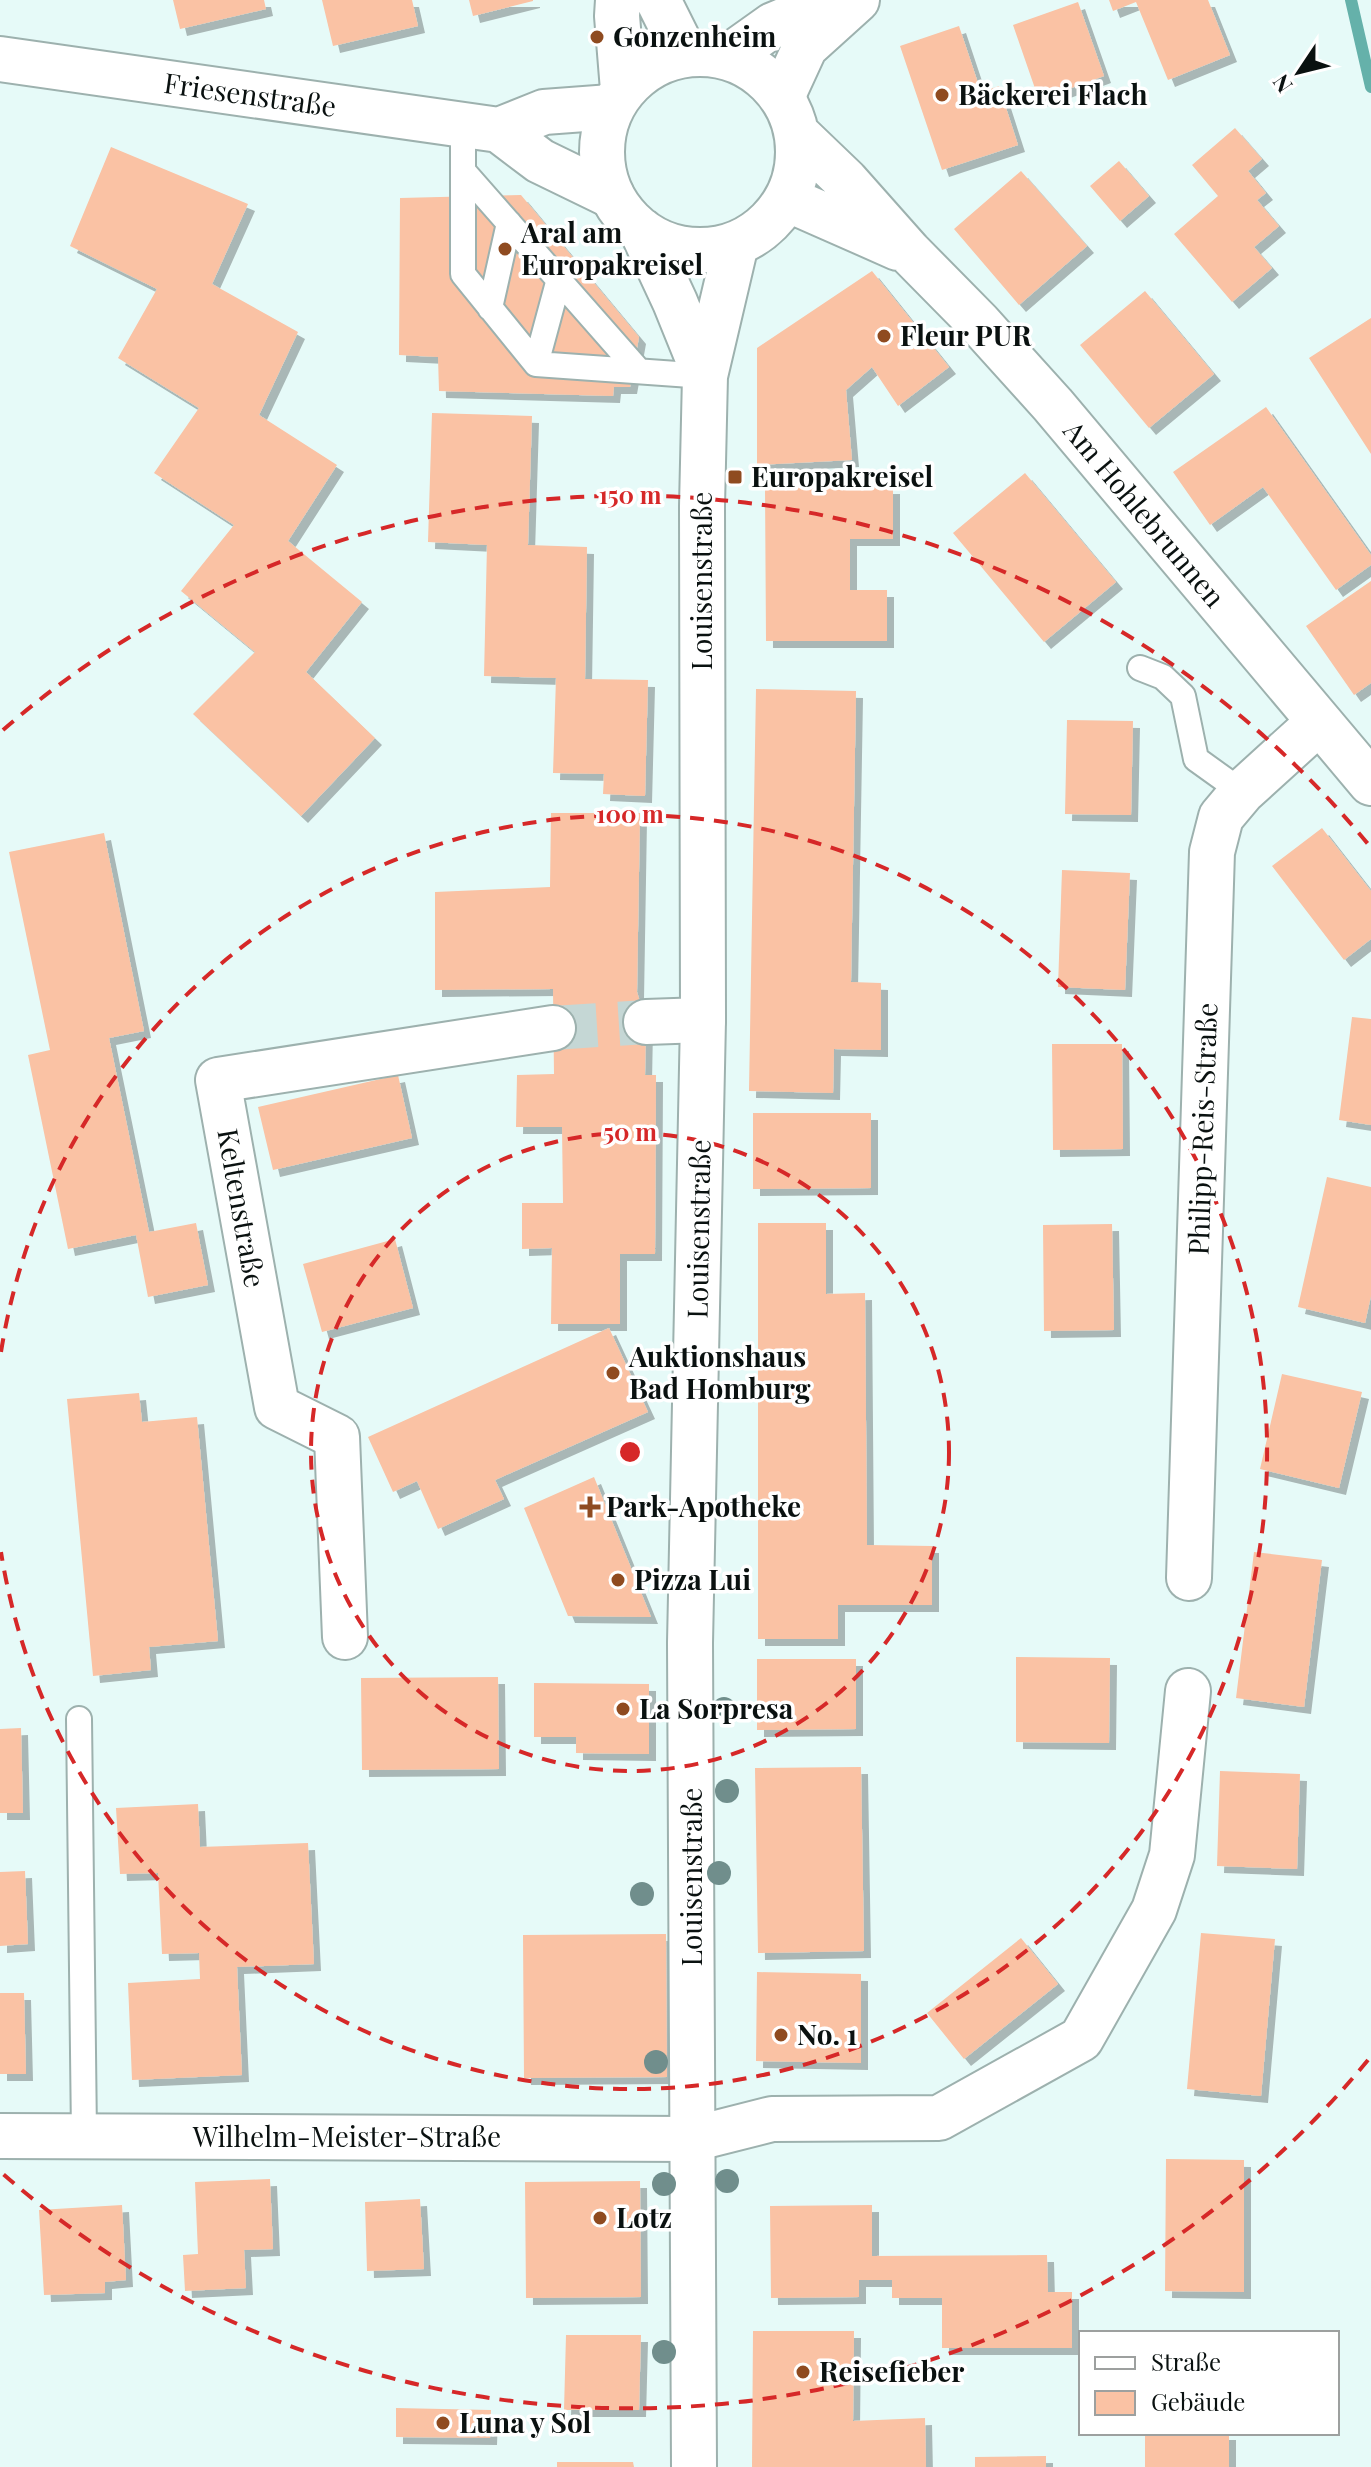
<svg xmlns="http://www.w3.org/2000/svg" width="1371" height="2467" viewBox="0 0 1371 2467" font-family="'Playfair Display',serif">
<defs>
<filter id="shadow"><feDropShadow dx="7" dy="7" stdDeviation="0" flood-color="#0004"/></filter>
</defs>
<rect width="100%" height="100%" fill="#e6faf8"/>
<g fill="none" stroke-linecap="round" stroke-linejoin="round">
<path stroke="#65b1aa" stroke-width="12" d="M1351,0l20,87"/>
</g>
<path fill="#fac2a4" filter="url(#shadow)" d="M173,0h91l2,9 -86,20z
M322,0h90l6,26 -85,20z
M469,0h64v1l-60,15z
M1109,0h99l22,55 -62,25 -32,-78 -23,9z
M1078,2l26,74 -65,24 -26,-75z
M959,26l22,66 18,-6 19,59 -76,25 -42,-124z
M1235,128l27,31 -14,12 18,22 -9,7 22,26 -25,21 18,21 -40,34 -58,-68 44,-38 -26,-31z
M111,147l137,57 -36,80 86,48 -39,83 78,50 -49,76 74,61 -56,70 69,66 -74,78 -108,-102 62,-62 -74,-61 53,-66 -80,-52 45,-65 -81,-50 39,-69 -87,-43z
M1119,161l30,35 -29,25 -30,-35z
M1021,171l66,75 -68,59 -65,-76z
M521,195l118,142 -9,50h-16l-1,9 -174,-5 -1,-34 -39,-2 1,-157z
M872,271l77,96 -51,39 -26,-39 -26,23 6,70 -95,5v-117z
M1145,291l69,83 -65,54 -69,-83z
M1371,318v136l-62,-96z
M1266,407l105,148v10l-35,25 -73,-103 -53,38 -37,-53z
M432,413l100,3 -4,129 59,2 -2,132 63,1 -3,116 -42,-2 1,-20 -51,-1 3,-95 -72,-2 3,-131 -59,-3z
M1025,473l91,109 -72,60 -91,-109z
M893,487v52h-43v51h37v51h-121l-1,-153z
M1371,581v102l-17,12 -48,-69z
M756,689l100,2 -5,291 30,1v67l-47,-1 -1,44 -84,-2z
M1067,720l66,1 -2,94 -66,-1z
M551,813h89l-3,179 9,30 -1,53h11l-1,179h-35v70h-69l1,-76 -30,1v-46h41l-1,-76h-46l1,-52 37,-1 -1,-85 -118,1v-98l115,-5z
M1322,828l49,63v48l-27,21 -72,-94z
M104,833l40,198 -35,7 40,194 47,-9 12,62 -60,12 -12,-62 -68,14 -40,-194 22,-5 -41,-198z
M1062,870l68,3 -5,117 -67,-3z
M1352,1017l19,2v106l-32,-5z
M1052,1044h70l1,105 -70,1z
M398,1075l14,63 -139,32 -15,-63z
M753,1113h118v75l-118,1z
M1327,1177l44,10v109l-6,27 -67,-16z
M758,1223h68v71l39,-1 2,252 65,1v59h-94v34h-80z
M1112,1224l2,106 -70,1 -1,-106z
M395,1239l18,69 -91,24 -19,-68z
M609,1328l39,84 -153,68 9,19 -66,30 -21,-48 -24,11 -25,-55z
M1282,1374l80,18 -23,96 -79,-19z
M139,1393l3,29 55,-5 21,224 -69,6 2,23 -58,6 -26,-277z
M594,1477l57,140 -83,-1 -44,-108z
M1254,1552l68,8 -18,147 -68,-9z
M1016,1657l94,1 -1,85 -93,-1z
M757,1659h99v70l-99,1z
M498,1677l1,92 -137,1 -1,-92z
M534,1683l115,1v70l-73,-1v-16h-42z
M21,1728l2,85h-23v-84z
M861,1767l3,184 -106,2 -3,-185z
M1220,1771l80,3 -3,95 -80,-3z
M198,1804l2,43 108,-4 6,121 -77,3 5,108 -110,5 -4,-97 72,-4 -1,-26 -37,1 -4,-81 -38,1 -4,-66z
M25,1871l3,73 -28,2v-74z
M1201,1933l74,6 -14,157 -74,-7z
M666,1934l1,143 -143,1 -1,-143z
M1021,1938l37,46 -94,75 -37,-46z
M757,1972l104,2v89l-105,-2z
M0,1993h24l2,81h-26z
M1166,2159l78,1v132l-79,-1z
M270,2179l3,70 -29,1 2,38 -61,3 -2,-36 15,-1 -3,-72z
M640,2181l1,116 -115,1 -1,-116z
M420,2199l4,70 -57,2 -2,-69z
M122,2205l4,75 -21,2v11l-61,2 -5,-85z
M872,2205v51l175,-1 1,37h24v56h-130v-50h-50v-18h-33v17l-88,1 -1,-92z
M753,2331h101l-1,90 72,-3 1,49h-174z
M566,2335h75l-2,75h-75z
M396,2408l95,2 -1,28 -94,-1z
M1145,2433h84v34h-84z
M1046,2456v11h-71v-10z
M557,2462h76l1,5h-77z"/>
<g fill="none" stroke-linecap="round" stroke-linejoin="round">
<path stroke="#c5d7d5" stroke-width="44" stroke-dasharray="44 22" stroke-linecap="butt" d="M553,1028l93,-6"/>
<defs>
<path id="service" d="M463,125v149l73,90 169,12
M463,171l176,200
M490,308l19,-85
M536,364l23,-85
M1140,668l23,9 20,19 13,63 46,33
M79,1719l5,416"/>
<path id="minor" d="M728,57l45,-32 61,-25
M0,59l499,71 41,31 72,35
M782,97l23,-50 52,-47
M499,130l45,-18 67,-5
M646,1022l57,-2
M1189,1578l23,-726 9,-35 21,-25 76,-69
M345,1637l-8,-200 -60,-30 -59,-327 335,-52
M0,2136l693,3 79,-20 167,-1 142,-79 73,-129 18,-55 16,-164"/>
<path id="tertiary" d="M618,0l-1,16 6,74
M658,0l27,54
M602 152a98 98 0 1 1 196 0a98 98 0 1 1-196 0Z
M797,134l49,47 63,71 70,71 74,82 318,378
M787,199l111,49
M642,231l33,71 30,74
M694,2467l-4,-824 13,-623 -1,-514 3,-130 31,-132"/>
</defs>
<use href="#service" stroke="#9db1ae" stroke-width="28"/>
<use href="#minor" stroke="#9db1ae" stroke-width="48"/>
<use href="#tertiary" stroke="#9db1ae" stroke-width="48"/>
<use href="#service" stroke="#fff" stroke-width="24"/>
<use href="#minor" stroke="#fff" stroke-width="44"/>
<use href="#tertiary" stroke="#fff" stroke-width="44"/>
</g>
<g fill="#708e8c">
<circle cx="724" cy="1709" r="12"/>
<circle cx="727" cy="1791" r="12"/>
<circle cx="719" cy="1873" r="12"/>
<circle cx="642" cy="1894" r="12"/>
<circle cx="656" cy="2062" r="12"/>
<circle cx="727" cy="2181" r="12"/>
<circle cx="664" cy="2184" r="12"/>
<circle cx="664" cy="2352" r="12"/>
</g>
<g fill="none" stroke="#d62828" stroke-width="4" stroke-dasharray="14 10">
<circle cx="630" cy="1452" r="319"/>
<path d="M1 1352A637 637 0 1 1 1 1552"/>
<path d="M1368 2060A956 956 0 0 1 3 2174M3 730A956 956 0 0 1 1368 844"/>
</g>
<g fill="#8f4b20" stroke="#fff" stroke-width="3">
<circle cx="597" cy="37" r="8"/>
<circle cx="942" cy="95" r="8"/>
<circle cx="505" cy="249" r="8"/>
<circle cx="884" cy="336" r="8"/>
<rect x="727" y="469" width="16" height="16" rx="4"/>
<circle cx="613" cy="1373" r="8"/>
<path d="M586 1495h8v8h8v8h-8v8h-8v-8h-8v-8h8z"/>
<circle cx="618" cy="1580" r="8"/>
<circle cx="623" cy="1709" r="8"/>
<circle cx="781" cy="2035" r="8"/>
<circle cx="600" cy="2218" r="8"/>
<circle cx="803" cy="2372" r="8"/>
<circle cx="443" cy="2423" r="8"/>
</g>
<g text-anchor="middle" stroke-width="7" stroke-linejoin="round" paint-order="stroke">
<g font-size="28" font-weight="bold" fill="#0a1110" stroke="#fff" text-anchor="start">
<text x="613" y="47">Gonzenheim</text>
<text x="958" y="105">Bäckerei Flach</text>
<text x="521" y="243">Aral am<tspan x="521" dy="32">Europakreisel</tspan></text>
<text x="900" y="346">Fleur PUR</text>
<text x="751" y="487">Europakreisel</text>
<text x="629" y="1367">Auktionshaus<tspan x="629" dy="32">Bad Homburg</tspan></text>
<text x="606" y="1517">Park-Apotheke</text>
<text x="634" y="1590">Pizza Lui</text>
<text x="639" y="1719">La Sorpresa</text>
<text x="797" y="2045">No. 1</text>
<text x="616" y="2228">Lotz</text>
<text x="819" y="2382">Reisefieber</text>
<text x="459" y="2433">Luna y Sol</text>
</g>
<g font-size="28" fill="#0a1110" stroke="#fff">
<text transform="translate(250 95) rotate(8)" y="10">Friesenstraße</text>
<text transform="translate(1144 514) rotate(50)" y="10">Am Hohlebrunnen</text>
<text transform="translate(702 581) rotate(-90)" y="10">Louisenstraße</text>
<text transform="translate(1203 1129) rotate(-88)" y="10">Philipp-Reis-Straße</text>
<text transform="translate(241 1208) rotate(80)" y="10">Keltenstraße</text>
<text transform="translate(699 1229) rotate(-89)" y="10">Louisenstraße</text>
<text transform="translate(692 1877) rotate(-90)" y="10">Louisenstraße</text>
<text x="347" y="2147">Wilhelm-Meister-Straße</text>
</g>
</g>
<circle cx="630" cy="1452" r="12" fill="#d62828" stroke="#fff" stroke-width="4"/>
<g font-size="24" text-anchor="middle" font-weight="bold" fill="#d62828" stroke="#fff" stroke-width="7" stroke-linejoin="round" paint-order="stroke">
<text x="630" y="504">150 m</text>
<text x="630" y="823">100 m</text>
<text x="630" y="1141">50 m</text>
</g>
<rect x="1079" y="2331" width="260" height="104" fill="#ffffff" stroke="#9da09f" stroke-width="2"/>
<rect x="1095" y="2357" width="40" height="12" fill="#ffffff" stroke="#9da09f" stroke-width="2"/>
<text x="1151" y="2371" font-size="24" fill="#0a1110">Straße</text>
<rect x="1095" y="2391" width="40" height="24" fill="#fac2a4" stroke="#9da09f" stroke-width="2"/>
<text x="1151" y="2411" font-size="24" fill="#0a1110">Gebäude</text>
<g transform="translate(1299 72) rotate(235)" stroke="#ffffff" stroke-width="6" paint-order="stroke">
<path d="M0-6L14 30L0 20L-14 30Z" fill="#0a1110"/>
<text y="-12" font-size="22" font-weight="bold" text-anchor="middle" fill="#0a1110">N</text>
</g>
</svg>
